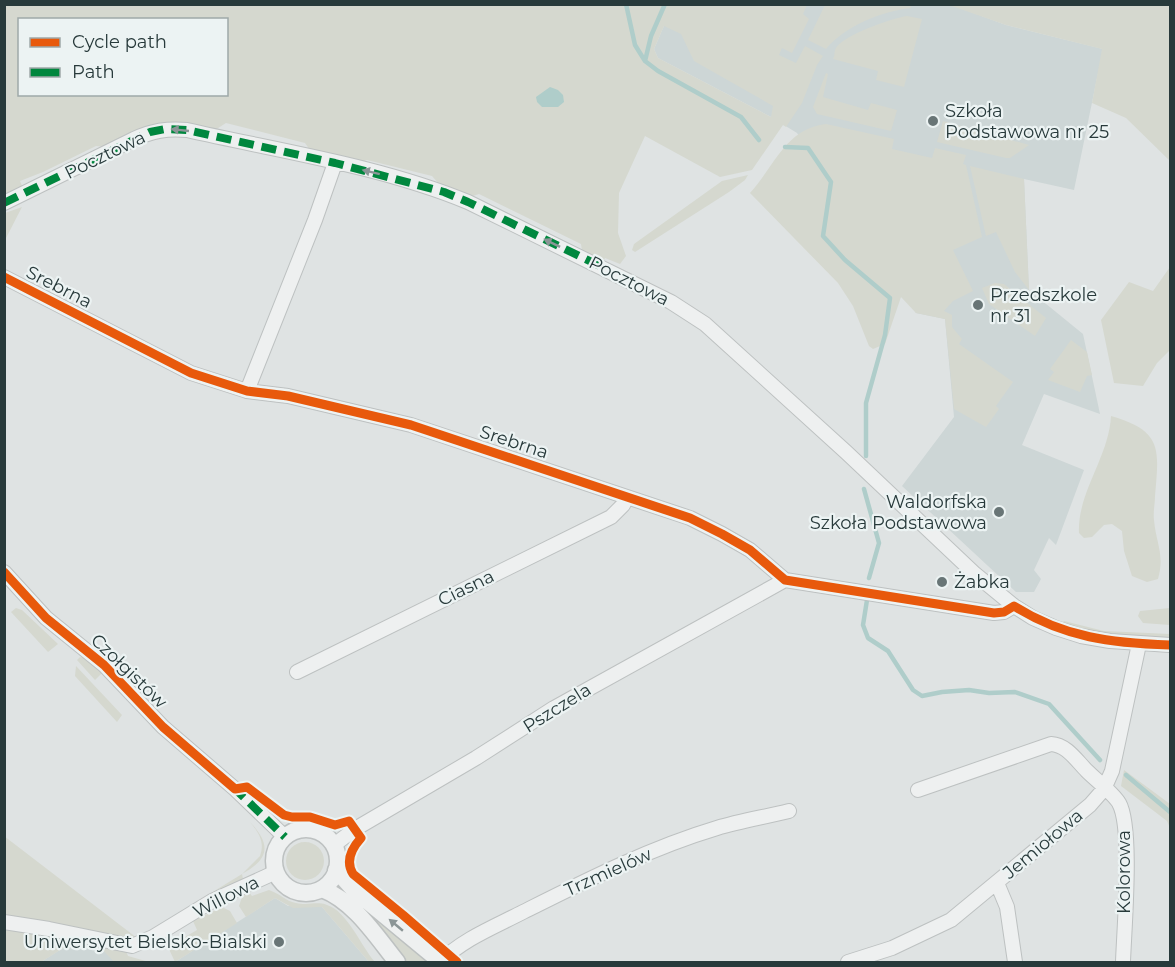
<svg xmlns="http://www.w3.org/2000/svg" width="1175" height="967" viewBox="0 0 1175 967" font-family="Montserrat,sans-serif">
<rect width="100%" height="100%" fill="#dfe3e3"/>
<path fill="#cdd6d6" d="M949,4l57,21 97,24 -29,141 -50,-11 5,111 54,44 17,80 -56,-20 -22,51 62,25 -28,75 -7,-7 -15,32 7,9 -7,13h-18l-114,-106 52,-69 -9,-98 -29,-6 -119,-180 -26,-16 -113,-59 -4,-9 19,-44z
M275,898l13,8 34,1 47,55h-194z
M77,939l34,13 29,10h-99z"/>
<path fill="#d5d8cf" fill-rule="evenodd" d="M5,5h802l-4,9 6,5 -17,34 -10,-5 -3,7 17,8 9,-17 18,10 -6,9 -15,38 -16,24 -3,-2 -31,45 -32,7 -75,-41 -26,57 -1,40 8,23 -6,8 -15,-6 -2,4 -21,-11 -1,-7 -102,-50 -9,3 -30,-12 -8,-9 -65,-16 -10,3 -45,-10 -7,-10 -79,-20 -11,7 -38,-7h-13l-13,3 -45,21 -10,-1 -53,26 -23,9 3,7 -18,8zM20,20h206v74h-206zM664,26l17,8 13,27 79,45 -2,11 -113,-59 -4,-9z
M825,5l85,-1 1,4c-29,3 -66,18 -85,41l-18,-9z
M949,5h221v156l-44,-43 -34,-15 10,-54 -96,-24z
M907,16l15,3 -18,68 -28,-7 2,-9 -45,-12c2,-3 1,-6 2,-9 5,-14 57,-32 72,-34z
M826,73l2,1 -5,23 45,13 3,-7 26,7 -6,21 -74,-17 -4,-7z
M943,121l86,24 -19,13h-4l-69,-16z
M826,124l68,15 -2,10 40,9 3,-10 31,7 -3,9 3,1 16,72 -29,13 20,41 -20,10 -9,10 8,4v12l10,12 -3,5 54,38 -17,24 3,3 -13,18 -32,-18 -9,-90 -29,-6 -15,-16 -16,47 -12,5 -4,-3 -16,-40 -15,-23 -88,-90c25,-27 35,-64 76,-69z
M970,166l54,13 5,111 -14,-18 -19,-40 -10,4z
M748,175l-3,5 -16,12 -94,60 -3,-2 2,-6 88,-63z
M22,207l-17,33v-27z
M1170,267v83l-13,13 -14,23 -29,-3 -13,-63 28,-38 24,9z
M995,283l9,1 42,34 -11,18 -46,-32 -7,-16z
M1071,340l16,12 5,23 -5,1 -7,16 -32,-12 6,-8 -4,-3z
M1111,416c52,15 48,33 44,80 0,8 -2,16 -1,24 2,23 11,35 4,59l-11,3 -15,-6 -8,-25 -2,-20 -10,-7 -8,1 -12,12 -8,1 -5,-5c-2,-40 30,-76 32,-117z
M16,608l6,2 36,34 -10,8 -37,-40z
M1170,608v17l-27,-2 -5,-7 2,-5z
M1064,621l40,10 66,3v4l-66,-4 -42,-11z
M80,657l6,1 15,13v3l-6,6 -18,-20z
M76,666l46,49 -5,7 -42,-46z
M1124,770l46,34v24l-3,-7 -46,-35z
M250,822c21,22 20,37 -8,52l1,5 -45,22 44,-27 18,-18c5,-14 -1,-23 -10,-34z
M4,836l133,102 -10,3 -122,-22z
M286 861a19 19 0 1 1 38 0a19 19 0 1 1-38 0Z
M269,890c12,4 16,11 27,13 13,3 20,-2 31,2 20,6 34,41 48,57h-6l-47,-55 -29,1 -18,-10 -29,19 -7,-11 3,-9 7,-5 3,4z
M222,907l8,4 7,12 -62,39 -7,-15 29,-17 -4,-9z
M371,913l57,49h-22l-37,-47z
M4,925l44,6 78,20 2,5 21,6h-35l-13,-14 -23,-9 -37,23h-36z"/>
<path fill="#afcdca" d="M550,87l8,3 5,5 1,7 -6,5h-16l-5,-5 -1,-5z"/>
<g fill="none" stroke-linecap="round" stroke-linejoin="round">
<path stroke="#afcdca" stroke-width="4.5" d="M626,4l9,41 10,16 13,10 83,46 18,23
M645,61l6,-25 14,-32
M785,147l23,1 23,34 -8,54 22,24 45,38 -5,37 -19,68v53
M864,489l15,54 -10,35
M867,600l-4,25 5,13 20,13 25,39 9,6 20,-4 27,-2 20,3 26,-1 34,12 51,56
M1126,775l44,37"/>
<defs>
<path id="minor" d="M4,203l130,-64c18,-8 33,-11 53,-9 92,21 194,36 281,72l203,100 34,22 141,128 129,122 39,32 19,12 23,10 25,8 29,5 60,4
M4,277l187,96 56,18 41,5 123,29 279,93 32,16 28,16 35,30 209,33 10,-1 10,-6
M247,391l68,-171 20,-57
M4,572l42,46 58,47 59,62 72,62 50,48
M297,672l314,-155 12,-12 4,-8
M918,790l133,-46c16,1 25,16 36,27 9,9 26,22 32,32 14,25 5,126 4,159
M334,845l21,-16 121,-71 78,-50 231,-128
M997,883l10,24 8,55
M4,922l45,7 83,17 21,-9 59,-36 64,-29
M440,962c23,-23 54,-35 83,-50 62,-31 127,-64 194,-84 23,-7 48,-11 72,-17
M848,962l44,-14 59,-28 139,-115 14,-16 8,-18 27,-127"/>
<path id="tertiary" d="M274 861a32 32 0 1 1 64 0a32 32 0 1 1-64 0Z
M336,870l18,20 87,72
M322,889c32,12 54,47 75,73"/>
</defs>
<use href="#minor" stroke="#bdc1c1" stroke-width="16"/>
<use href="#tertiary" stroke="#bdc1c1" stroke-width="19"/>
<use href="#minor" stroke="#eef0f0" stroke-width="14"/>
<use href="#tertiary" stroke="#eef0f0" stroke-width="16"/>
<path stroke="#00873e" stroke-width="8" stroke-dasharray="15 8" stroke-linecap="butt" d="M4,203l146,-71 15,-3 22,1 148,33 109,29 24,10 136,66
M233,787l52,50"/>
<defs>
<path id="cycleway" d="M4,277l187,96 56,18 41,5 123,29 279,93 32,16 28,16 35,30 209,33 10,-1 10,-6c51,32 98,37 156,39
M4,572l42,46 58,47 59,62 72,62 12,-2 37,28 8,2h18l25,8 14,-4 12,17c-9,10 -16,23 -8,36l50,41 54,47"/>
</defs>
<use href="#cycleway" stroke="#ecf3f3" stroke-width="13"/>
<use href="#cycleway" stroke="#e8590c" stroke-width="9"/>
</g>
<defs><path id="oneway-solid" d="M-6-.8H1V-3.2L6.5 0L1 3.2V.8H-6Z" transform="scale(1.5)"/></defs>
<g fill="#8b9596">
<use href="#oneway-solid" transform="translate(180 130) rotate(-174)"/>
<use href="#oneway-solid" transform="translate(371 172) rotate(-166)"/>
<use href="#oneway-solid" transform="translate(552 243) rotate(-154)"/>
<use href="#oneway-solid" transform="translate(396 925) rotate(-140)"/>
</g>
<g fill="#687576" stroke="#ecf3f3" stroke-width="2">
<circle cx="933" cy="121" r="6"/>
<circle cx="978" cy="305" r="6"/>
<circle cx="999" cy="512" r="6"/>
<circle cx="942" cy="582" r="6"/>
<circle cx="279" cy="942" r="6"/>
</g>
<g text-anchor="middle" stroke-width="4.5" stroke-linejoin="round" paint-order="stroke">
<g font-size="18" fill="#283a3b" stroke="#ecf3f3" text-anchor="start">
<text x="945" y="117">Szkoła<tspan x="945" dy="21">Podstawowa nr 25</tspan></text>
<text x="990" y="301">Przedszkole<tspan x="990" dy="21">nr 31</tspan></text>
<text x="987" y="508" text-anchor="end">Waldorfska<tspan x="987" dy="21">Szkoła Podstawowa</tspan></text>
<text x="954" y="588">Żabka</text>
<text x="267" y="948" text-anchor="end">Uniwersytet Bielsko-Bialski</text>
</g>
<g font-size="18" fill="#283a3b" stroke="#ecf3f3">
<text transform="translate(105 155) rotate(-26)" y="6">Pocztowa</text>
<text transform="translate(629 281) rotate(27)" y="6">Pocztowa</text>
<text transform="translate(59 287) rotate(27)" y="6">Srebrna</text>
<text transform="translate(514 442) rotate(18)" y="6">Srebrna</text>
<text transform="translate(466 588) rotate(-26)" y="6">Ciasna</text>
<text transform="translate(129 671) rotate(44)" y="6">Czołgistów</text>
<text transform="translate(557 708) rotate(-32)" y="6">Pszczela</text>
<text transform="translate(1043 844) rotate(-40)" y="6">Jemiołowa</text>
<text transform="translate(608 872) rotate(-24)" y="6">Trzmielów</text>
<text transform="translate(1124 872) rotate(-90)" y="6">Kolorowa</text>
<text transform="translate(226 897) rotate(-27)" y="6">Willowa</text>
</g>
</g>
<rect width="1175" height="967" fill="none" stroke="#283a3b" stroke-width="12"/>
<rect x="18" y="18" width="210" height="78" fill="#ecf3f3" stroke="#9ea9a9" stroke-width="1.5"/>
<rect x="30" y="38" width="30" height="9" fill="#e8590c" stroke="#9ea9a9" stroke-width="1.5"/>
<text x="72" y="48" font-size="18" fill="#283a3b">Cycle path</text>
<rect x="30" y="68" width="30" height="9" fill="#00873e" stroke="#9ea9a9" stroke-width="1.5"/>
<text x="72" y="78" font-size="18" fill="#283a3b">Path</text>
</svg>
